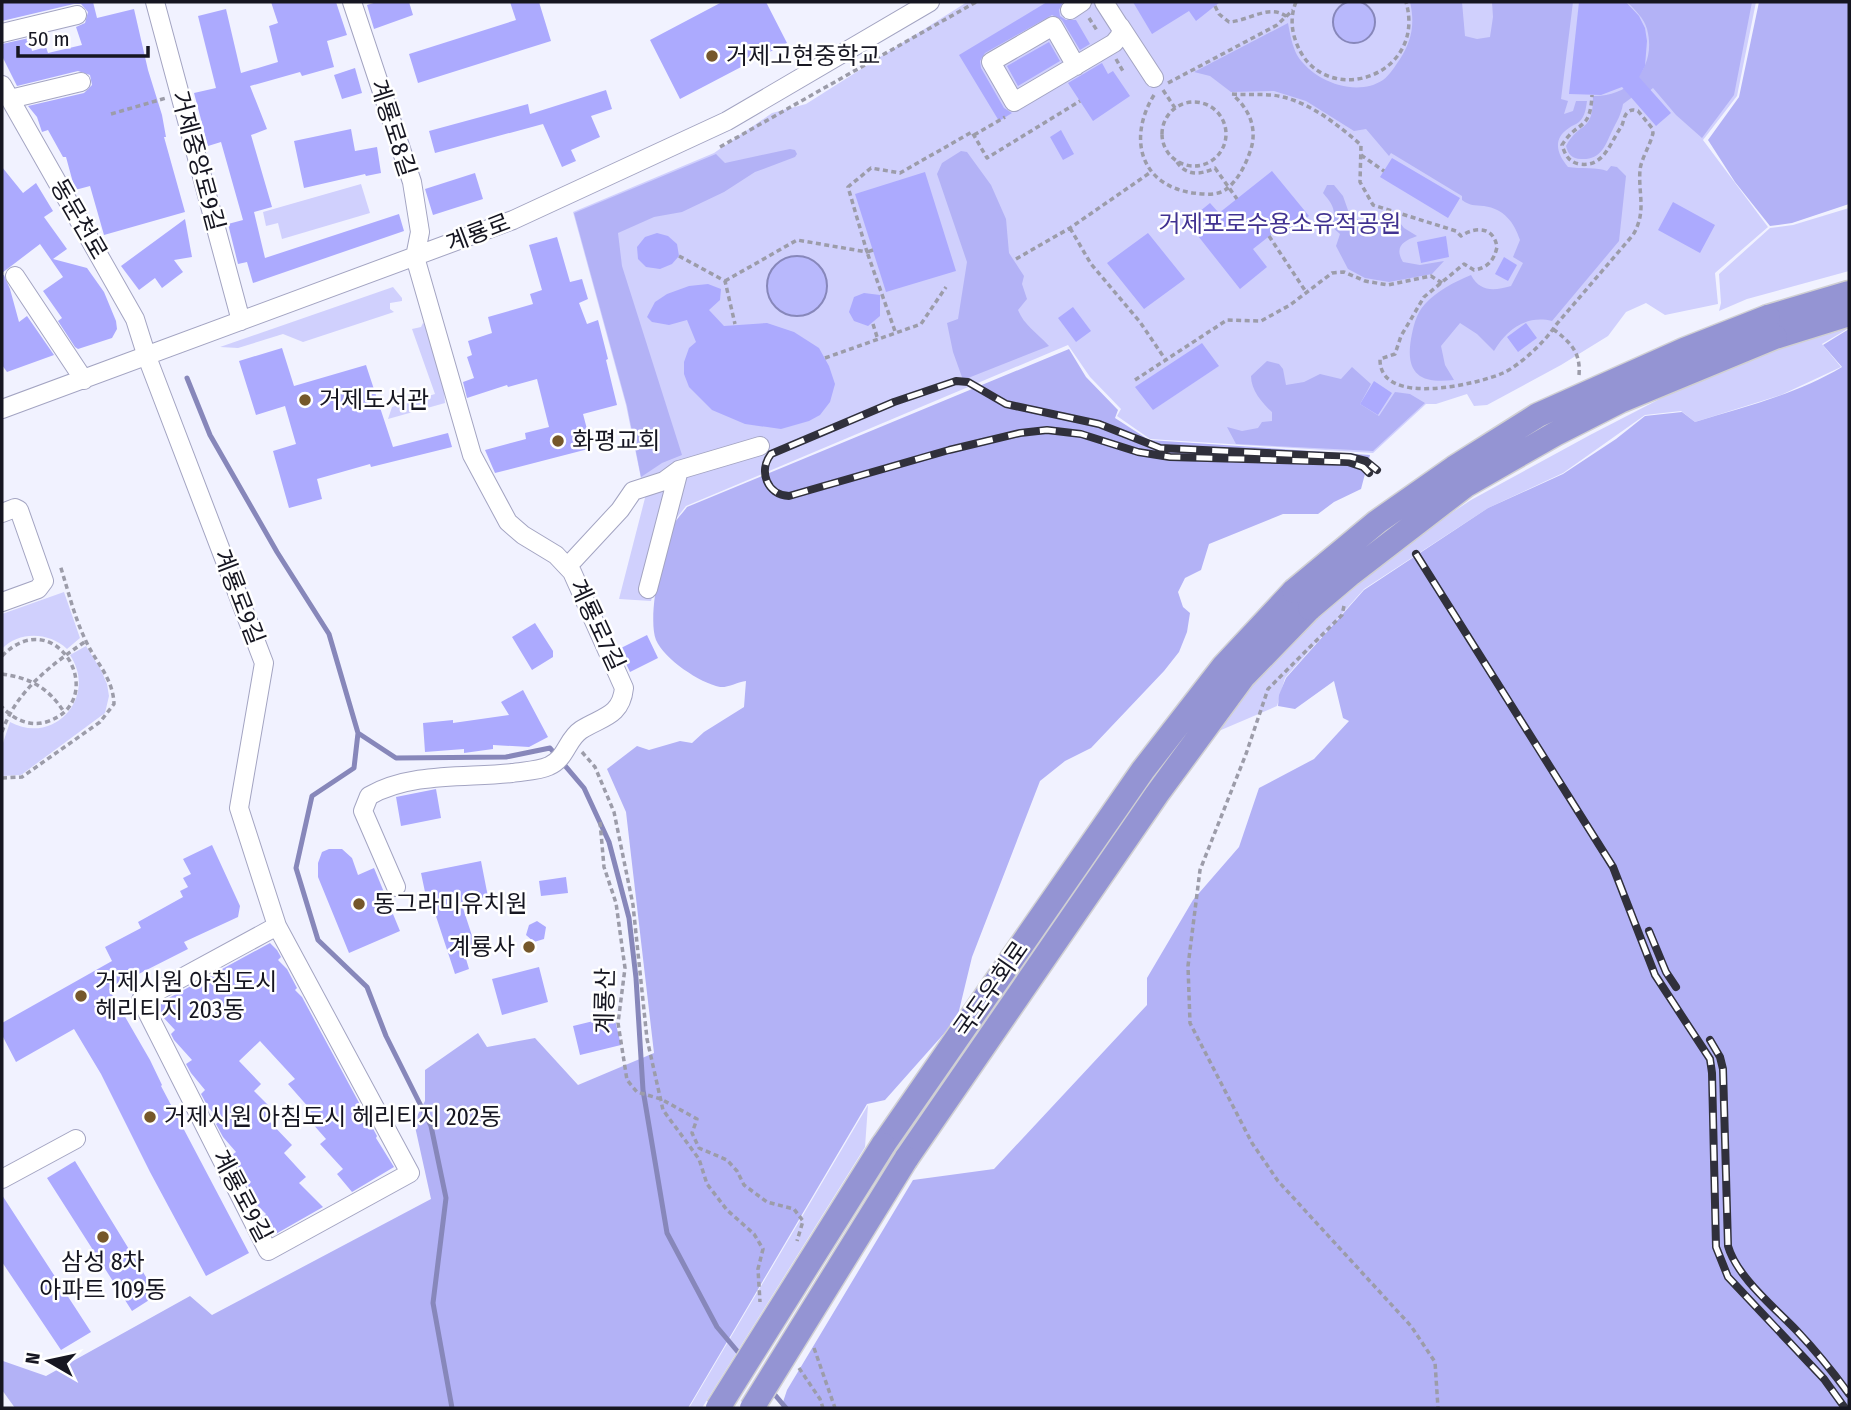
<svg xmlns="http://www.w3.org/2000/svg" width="1851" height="1410" viewBox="0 0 1851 1410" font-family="'Fira Sans Condensed','Noto Sans KR',sans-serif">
<rect width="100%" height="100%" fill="#f1f2ff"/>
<path fill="#d0d0fd" d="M967,2h789l-19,94 -34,44 65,87 -53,46 3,31 -53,11 -19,-12 -20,9 -18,24 -47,29 -74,40 -13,1 -7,-12 -31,10h-10l-53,49 -223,-14 -33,-23 4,-7 -31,-32 -22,-32 -382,161 -14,18 -21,77 -32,-2 26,-101 -19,-93 -53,-193 141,-59 58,-40 34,-9z
M361,184l9,29 -88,26 -4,-16 -12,3 -3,-14z
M1849,208v63l-102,28 -28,12 2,-8 -2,-29 51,-46 23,-3z
M393,287l9,11v3l-12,2v6l4,3 -91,30 -20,-8 -45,14 -18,-1z
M423,323l3,2 18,65 1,13 -57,16 4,-12 43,-13 -23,-65 9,-2z
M1849,324v4l-27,16 19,23 -60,28 -86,27 -14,-11 -36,4 -82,58 -75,35 -124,81 -79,89 -8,28 -70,30 47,-60 103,-95 67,-50 47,-31 119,-65 120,-62z
M64,592l16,46 -13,11c-18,-17 -48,-18 -65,0v-35z
M86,646l15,24 6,14 2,12 -4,17 -84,62 -19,1v-30l8,-24c44,24 88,-25 60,-67z
M868,1105l-3,42 -163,261h-13z"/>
<path fill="#b3b2f6" d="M1410,2h52l3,34 12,3 13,-2 3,-20 -1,-15h81l-12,97 7,2 -4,13 9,-3 3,-10h11c-1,7 -2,16 -8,21 -3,3 -7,3 -10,6 -17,11 -12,26 -1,39 12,2 30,0 39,4l4,-5 6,1 9,9 -7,65 -67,80c-26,-6 -45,8 -58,30l-17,-17 -17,-11 -19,23 4,19 9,15c-33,4 -49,-6 -43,-41 2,-11 5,-26 14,-35 12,-13 29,-22 46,-29 9,17 23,16 40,11l12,-23 -10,-6 7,-17c-6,-18 -16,-31 -36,-34 -10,-1 -14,0 -22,-6v-4l-71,-43 -2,3 -23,-27 -12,2 -48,-30 -32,-10 -43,1 -21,-16 -16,-4 94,-49c2,11 4,22 9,32 16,26 59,43 86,25 7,-5 12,-14 17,-21 12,-18 15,-36 10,-57z
M1627,2h125l-18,93 -32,43 -26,-23 -23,-27 -11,9 -8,-1 -11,8c-2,11 -6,17 -11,27 -7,15 -11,29 -31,28 -9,0 -13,-5 -15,-13 14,-26 27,-12 27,-50 38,1 64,-30 54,-67 -3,-11 -12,-19 -20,-27z
M1759,2h90v202l-57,19 -22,3 -35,-44 -27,-42 31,-43z
M790,149l5,1 2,4 -2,3 -40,15 -31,20 -42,20 -28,5 -36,16 4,33 60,189 -20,8 -21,14 -14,-71 -53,-193 142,-59 9,9z
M961,151l6,1 24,33 15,34 3,34 15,23 -2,8 5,15 -9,11c6,15 19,23 31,36l-86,34 -10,-28 -6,-29 11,-4 9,-57 -30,-88 5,-11z
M1327,185h7l9,11 6,17 16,11 32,-5 7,9 13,8c-14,5 -23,11 -14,26l17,3 24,-4 -12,13 -43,8 -24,-4 -17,-9 -12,-23 4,-12 -9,-8c6,-16 2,-21 -8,-33z
M1849,329v1079h-1068l6,-18 126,-210 81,-11 153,-164v-27l46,-78 46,-53 20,-59 55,-29 35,-38 -6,-3 -9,-37 -39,28 -17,-3 1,-11 7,-17 78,-88 124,-82 75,-34 53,-35 29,-23 37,-4 13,10c50,-15 102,-28 147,-55l-19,-22z
M1069,349l17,28 32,33 -3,8 34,22 221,15 -9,34 -27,13 -16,12h-35l-74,30 -8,26 -16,8 -7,14 5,15 7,6 -3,19 -8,20 -15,19 -73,77 -26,13 -25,20 -68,176 -15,62 -72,81 -18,4 -179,304h-673l-13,-18 1,-29 43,15 144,-80 22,19 219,-116 -17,-77 11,-21v-31l53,-37 9,14 48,-9 43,47 76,-32 -28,-241 -19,-43 30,-23 12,4 31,-9 12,2 12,-11 40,-25 2,-26c-8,1 -19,7 -26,6 -20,-4 -56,-28 -64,-47 -9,-22 6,-95 18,-116 3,-6 9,-11 13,-17z
M1267,361l12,3 4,5 3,16 18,-3 16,-8 21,5 11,-12 19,17 -11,20 19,12 16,-24 15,2 15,9 -52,48 -137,-7 -9,-17 15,4 16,-3 4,-6 10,-1v-9c-10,-9 -21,-22 -21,-36z"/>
<path fill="#b8b8fc" stroke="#8787ba" stroke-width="2" d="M1333 22a21 21 0 1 1 42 0a21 21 0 1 1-42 0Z
M767 286a30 30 0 1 1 60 0a30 30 0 1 1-60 0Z"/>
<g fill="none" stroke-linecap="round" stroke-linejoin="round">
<path stroke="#8787ba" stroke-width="5" d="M187,378l23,57 67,117 52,82 29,99 38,25 110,-1 44,-9 34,40 25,54 20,76 7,60 7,112 24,143 50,94 26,31
M358,733l-4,35 -42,28 -16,72 22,72 49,47 19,49 45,90 15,72 -13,105 19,105
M770,1389l16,19"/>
</g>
<path fill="#acaafe" d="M2,2h91l4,16 37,-9 14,61 14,45 4,22h-2l21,75 -81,23 -14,-49 -15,4 -9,-33h-3l-15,-27 -6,2 -5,-15 -9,-11 56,-13 8,-8 -2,-10 -12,-4 -61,15 -15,-30v-12l27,-6 3,13 14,-4 2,6 34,-8 -6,-18 9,-4 3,-11 -7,-8h-7l-72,17z
M271,2h65l11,33 -20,6 7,26 -32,9 -2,-4 -50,14 17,43 -16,6 21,72 -18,5 11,46 134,-44 5,17 -151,52 -6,-21 -9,2 -10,-40 15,-4 -22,-78 -13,4 -14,-53 22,-5 -18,-72 28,-7 15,64 37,-11 -9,-36 9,-3z
M377,2h32l4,13 -39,14 -7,-24z
M510,2h29l12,39 -133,42 -9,-29 107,-34z
M722,2h44l21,41 -107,56 -30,-59z
M1047,2h16l-4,8 1,6 6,4h10l14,24 -10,6 -18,-30 -10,-5 -67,38 -5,8 1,7 23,40 8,5 -13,8 -40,-66z
M1133,2h87l-24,19 -7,-10 -37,23z
M1579,2h47l13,14 6,12 2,13 -2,25 -6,11 32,36 -15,13 -34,-39 -21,8 -32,-1z
M1049,42l11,19 -42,25 -11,-20z
M1102,63l6,11 5,-3 17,25 -37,25 -25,-38z
M355,68l7,25 -20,6 -8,-24z
M606,90l6,19 -21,7 9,21 -29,13 5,11 -14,6 -19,-43 -108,29 -6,-22 99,-27 2,10z
M351,129l4,22 22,-4 4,26 -15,3 -1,-2 -61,14 -10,-47z
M1061,130l13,24 -11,6 -13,-23z
M1392,158l68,40 -12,20 -68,-41z
M2,167l21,26 13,-10 17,28 -9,6 23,32 -14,10 34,9 17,24 12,29 1,8 -5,9 -34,11 -3,-2 -17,-26 4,-3 -19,-27 20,-14 -23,-33 -38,29z
M1272,171l37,45 -21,17 -6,-7 -29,23 14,18 -27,22 -53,-67 23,-19 9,10z
M925,172l31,99 -70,21 -31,-98z
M475,173l8,26 -50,16 -8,-26z
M1673,202l42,23 -15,28 -42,-23z
M185,219l7,38 -18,3 9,12 -21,16 -7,-10 -16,12 -18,-24z
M657,233l11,3 9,8 2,12 -7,8 -12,5 -14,-2 -8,-8 -1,-12 8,-10z
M1148,233l37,46 -41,30 -37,-46z
M1446,236l3,21 -28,6 -4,-21z
M557,237l13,45 12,-3 6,20 -9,4 8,21 11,-4 10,39 -2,1 11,45 -34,9 9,34 -97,25 -10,-23 41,-11 -1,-6 24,-6 -12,-48 -29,8 -1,-2 -40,13 -4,-16 11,-4 -7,-21 5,-2 -4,-14 24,-8 -4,-16 45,-13 -3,-10 12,-4 -13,-45z
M1504,257l13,8 -9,16 -13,-7z
M2,275h2l6,14 9,33 8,-6 27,39 -47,17 -5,-7z
M708,284l13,5 -1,11 -11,10 15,16 43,-3 27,9 25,16 10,18 6,18 -5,18 -10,13 -11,6 -28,8 -36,-5 -33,-14 -23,-23 -5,-13v-12l5,-14 7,-6 -9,-22 -18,5 -17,-3 -5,-5 8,-15 12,-8 22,-8z
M864,293l16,2v21l-12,10 -14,-5 -5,-9 5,-15z
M1073,307l18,24 -15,11 -18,-24z
M1526,323l11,15 -19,14 -11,-15z
M1202,343l17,23 -66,44 -18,-23z
M282,348l12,38 72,-21 27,82 55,-14 4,14 -81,20 -1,-3 -53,15 5,20 -33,9 -16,-57 23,-7 -11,-38 -29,9 -17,-54z
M1374,381l18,12 -14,22 -18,-11z
M535,623l18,28v6l-21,13 -20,-33z
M647,635l11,23 -28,14 -11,-23z
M523,690l25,47 -19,10 -36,-2v4l-29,4v-4l-39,3 -2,-29 30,-3v3l56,-8 -8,-13z
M436,789l5,29 -40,8 -5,-29z
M212,845l28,61 -2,11 -54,25 4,7 -79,40 41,71 12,25 -1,1 88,167 -43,23 -56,-104 -49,-98 -27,-45 -58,33 -14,-27v-12l110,-62 -7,-14 36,-19 -3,-6 45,-25 -3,-6 8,-4 -5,-9 8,-4 -8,-15z
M329,849h13l10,9 6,17 16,-7 26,63 -51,22 -31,-76v-14l4,-11z
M481,861l7,36 -27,5 15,46 -12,4 5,17 -14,5 -27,-82h-3l-4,-19z
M566,877l2,16 -27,3 -2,-15z
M537,921l9,6 -2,12 -10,3 -8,-7 3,-10z
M270,943l7,7 4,7 -3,3 9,9 10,19 -2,2 7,7 75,139 -1,2 18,29 -42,25 -15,-18 6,-5 -23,-25 6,-5 -22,-25 6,-5 -22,-25 7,-5 -35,-38 -21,20 22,23 -7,7 23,23 -8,7 23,24 -8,8 22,24 -7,6 24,24 -49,28 -11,-18 3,-3 -9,-9 -9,-20 3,-3 -12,-14 -7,-13 4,-3 -13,-15 -7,-13 4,-3 -12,-14 -7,-13 4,-4 -14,-17 -5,-9 6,-4 -18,-20 -3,-6 4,-4 -13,-14 -6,-11 46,-25 2,1 9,-7z
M539,967l9,35 -46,13 -10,-36z
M614,1016l7,29 -41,10 -7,-29z
M75,1161l82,134 -25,16 -85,-133z
M2,1195l89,137 -30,18 -59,-88z"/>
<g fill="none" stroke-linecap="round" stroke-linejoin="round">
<defs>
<path id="minor" d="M155,2l86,319
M352,2l60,180 8,50 -5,25 57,198 36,67 15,13 33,20 16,17 52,116c-3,29 -23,29 -43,42 -14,9 -15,29 -32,36 -11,5 -25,5 -37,7 -46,5 -101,-1 -143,23l-6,15 33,76
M1070,10l12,-8
M1120,26l34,52
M2,33l75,-18
M1076,66l-23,-40 -62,36 23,40 100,-59 5,-6 3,-7 -18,-28
M2,85l133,234 12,38 117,306 -25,145 38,118 133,247 -142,78 -127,-251 136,-74
M10,99l71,-17
M15,276l69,104
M2,409l511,-189 214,-99 203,-119
M2,513l13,-5 4,2 25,71 -6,8 -36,13
M568,566l52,-56 13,-19 31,-10 15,-11 81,-24
M648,589l31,-119
M2,1179l74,-40"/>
<path id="highway" d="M1768,317l81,-24
M1775,337l74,-23
M883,1145l260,-375 80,-103 71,-76
M906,1159l251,-365 86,-117 67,-69"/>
</defs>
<use href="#minor" stroke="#a3a4c2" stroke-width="20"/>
<use href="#highway" stroke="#d0d0d3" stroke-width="27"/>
<path stroke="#9c9ca9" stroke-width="3.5" stroke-dasharray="5 3.5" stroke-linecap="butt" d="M1296,2c-5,12 -5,25 -1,37 23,73 133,40 111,-37
M1215,6l4,8 10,8c20,-1 41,-19 58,-5
M1089,18l9,14
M1116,59l8,14
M1168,83l109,-58 16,-15
M1163,90l12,18
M1232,94c13,1 26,0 39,1 34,3 66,29 90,50l-1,37 13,23 83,26 5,5c15,-10 33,-9 36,11 -3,14 -10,21 -23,23l-10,-6 -40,33 -23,39 -6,18 -15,5c-1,49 98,25 123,14 16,-7 43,-32 52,-47l78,-91c14,-24 5,-40 7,-65 1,-11 10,-24 13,-37l-1,-5 -14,-17c-4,-1 -6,-2 -10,1 -5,4 -4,11 -7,15 -11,16 -17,41 -42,37 -10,-2 -14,-9 -17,-19 16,-26 28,-12 30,-50
M1154,95c-26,42 -15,90 39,98 10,1 23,3 32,-3 13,-9 21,-26 26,-41 6,-20 -1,-39 -17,-53
M1162 134a32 32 0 1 1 64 0a32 32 0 1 1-64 0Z
M111,114l55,-16
M974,135l31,-18
M720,147l256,-145
M1361,155l23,16
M1177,162c9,14 23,13 38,6l22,31
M1070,228l21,36 49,58 25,37
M1269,236l37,56
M873,250l-6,2 29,82
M679,256l46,25 10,43
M1016,259l54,-31 81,-56
M725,281l72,-41 70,12 -19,-65 23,-19 29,5 72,-41 15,26 93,-57
M873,324l5,16
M1553,329c17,13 28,23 26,46
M825,358l96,-34 25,-37
M1135,380l92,-60 34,1 29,-16 42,-32 12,-1 21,9 23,4 43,-9 11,7
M1344,606l-2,9 -74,74 -22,65 -46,116 -12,96 2,57 62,120 26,38 133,145 24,36 3,46
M2,656c55,-56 110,46 44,66 -17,5 -33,-3 -44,-15
M2,674c28,4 46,13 62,38
M2,732c14,-41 49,-67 84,-91
M582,752l13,15 19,45 19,93 14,134 16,71 36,49 8,25 20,26 27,24 9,15 -5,20 2,33
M2,778l20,-1 78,-55 14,-18c-1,-27 -19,-42 -29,-65 -11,-23 -17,-49 -25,-74
M600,822l4,45 12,36 9,65 -7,55 9,57 10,12 24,7 36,20 -5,14 7,15 28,12 10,11 7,14 23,17 27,7 9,12 -6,20
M814,1348l21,60
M799,1368l21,31 3,9"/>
<use href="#minor" stroke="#fff" stroke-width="18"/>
<use href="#highway" stroke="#9494d3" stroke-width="24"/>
<defs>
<path id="rail" d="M1369,473l-6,-6 -15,-5 -178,-5 -32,-5 -57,-18 -34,-4 -27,3 -71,17 -160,46c-22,-1 -31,-25 -18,-42l123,-52 62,-21 12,1 38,22 93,20 61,24 190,9 16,4 11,9
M1416,554l197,313 42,108 55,84 2,14 4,174 12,30 96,102 21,29
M1649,931l17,41 10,15
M1710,1040l10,17 3,12 5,177c9,31 46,61 69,85 19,20 36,41 52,63"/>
</defs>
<use href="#rail" stroke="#30303b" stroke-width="8"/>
<use href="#rail" stroke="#fff" stroke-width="5" stroke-dasharray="16" stroke-linecap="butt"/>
<defs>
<path id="highway-bridge" d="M1294,591l83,-69 77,-54 84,-53 146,-65 84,-33
M1310,608l39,-33 117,-90 89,-51 65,-33 155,-64
M718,1408l165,-263
M752,1408l154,-249"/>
</defs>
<use href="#highway-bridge" stroke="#d0d0d3" stroke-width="27" stroke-linecap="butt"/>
<use href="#highway-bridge" stroke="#9494d3" stroke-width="24"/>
</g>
<g fill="#75572b" stroke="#fff" stroke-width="2.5">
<circle cx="712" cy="56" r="7"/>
<circle cx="305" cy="400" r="7"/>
<circle cx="558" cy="441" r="7"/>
<circle cx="359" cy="904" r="7"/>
<circle cx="529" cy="947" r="7"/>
<circle cx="81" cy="996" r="7"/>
<circle cx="150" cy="1117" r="7"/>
<circle cx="103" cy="1237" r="7"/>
</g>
<g text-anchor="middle" stroke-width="5" stroke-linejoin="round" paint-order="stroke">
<g font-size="24" fill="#161621" stroke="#fff" text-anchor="start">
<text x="726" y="64">거제고현중학교</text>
<text x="319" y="408">거제도서관</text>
<text x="572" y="449">화평교회</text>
<text x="373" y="912">동그라미유치원</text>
<text x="515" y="955" text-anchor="end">계룡사</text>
<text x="95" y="990">거제시원 아침도시<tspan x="95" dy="28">헤리티지 203동</tspan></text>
<text x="164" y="1125">거제시원 아침도시 헤리티지 202동</text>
<text x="103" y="1270" text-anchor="middle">삼성 8차<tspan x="103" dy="28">아파트 109동</tspan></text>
</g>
<g font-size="24" fill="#161621" stroke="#fff">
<text transform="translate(393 128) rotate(72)" y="8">계룡로8길</text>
<text transform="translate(198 161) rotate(75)" y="8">거제중앙로9길</text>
<text transform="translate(79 219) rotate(60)" y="8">동문천로</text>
<text transform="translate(478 233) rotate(-21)" y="8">계룡로</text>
<text transform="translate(239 597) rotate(69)" y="8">계룡로9길</text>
<text transform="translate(597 625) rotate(65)" y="8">계룡로7길</text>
<text transform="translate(991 989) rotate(-55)" y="8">국도우회로</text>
<text transform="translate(605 1001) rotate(-89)" y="8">계룡산</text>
<text transform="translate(242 1196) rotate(62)" y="8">계룡로9길</text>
</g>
<g font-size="24" fill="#413291" stroke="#fff">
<text x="1280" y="232">거제포로수용소유적공원</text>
</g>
</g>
<rect width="1851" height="1410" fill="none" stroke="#161621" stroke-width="7"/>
<g transform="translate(49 1361) rotate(279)" stroke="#ffffff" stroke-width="5" paint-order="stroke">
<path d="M0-5L12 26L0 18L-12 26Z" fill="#161621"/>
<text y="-10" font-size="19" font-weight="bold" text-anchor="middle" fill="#161621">N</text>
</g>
<path d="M18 46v10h130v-10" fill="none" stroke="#161621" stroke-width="3.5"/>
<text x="28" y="46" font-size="21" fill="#161621" stroke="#ffffff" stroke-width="5" paint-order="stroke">50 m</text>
</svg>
